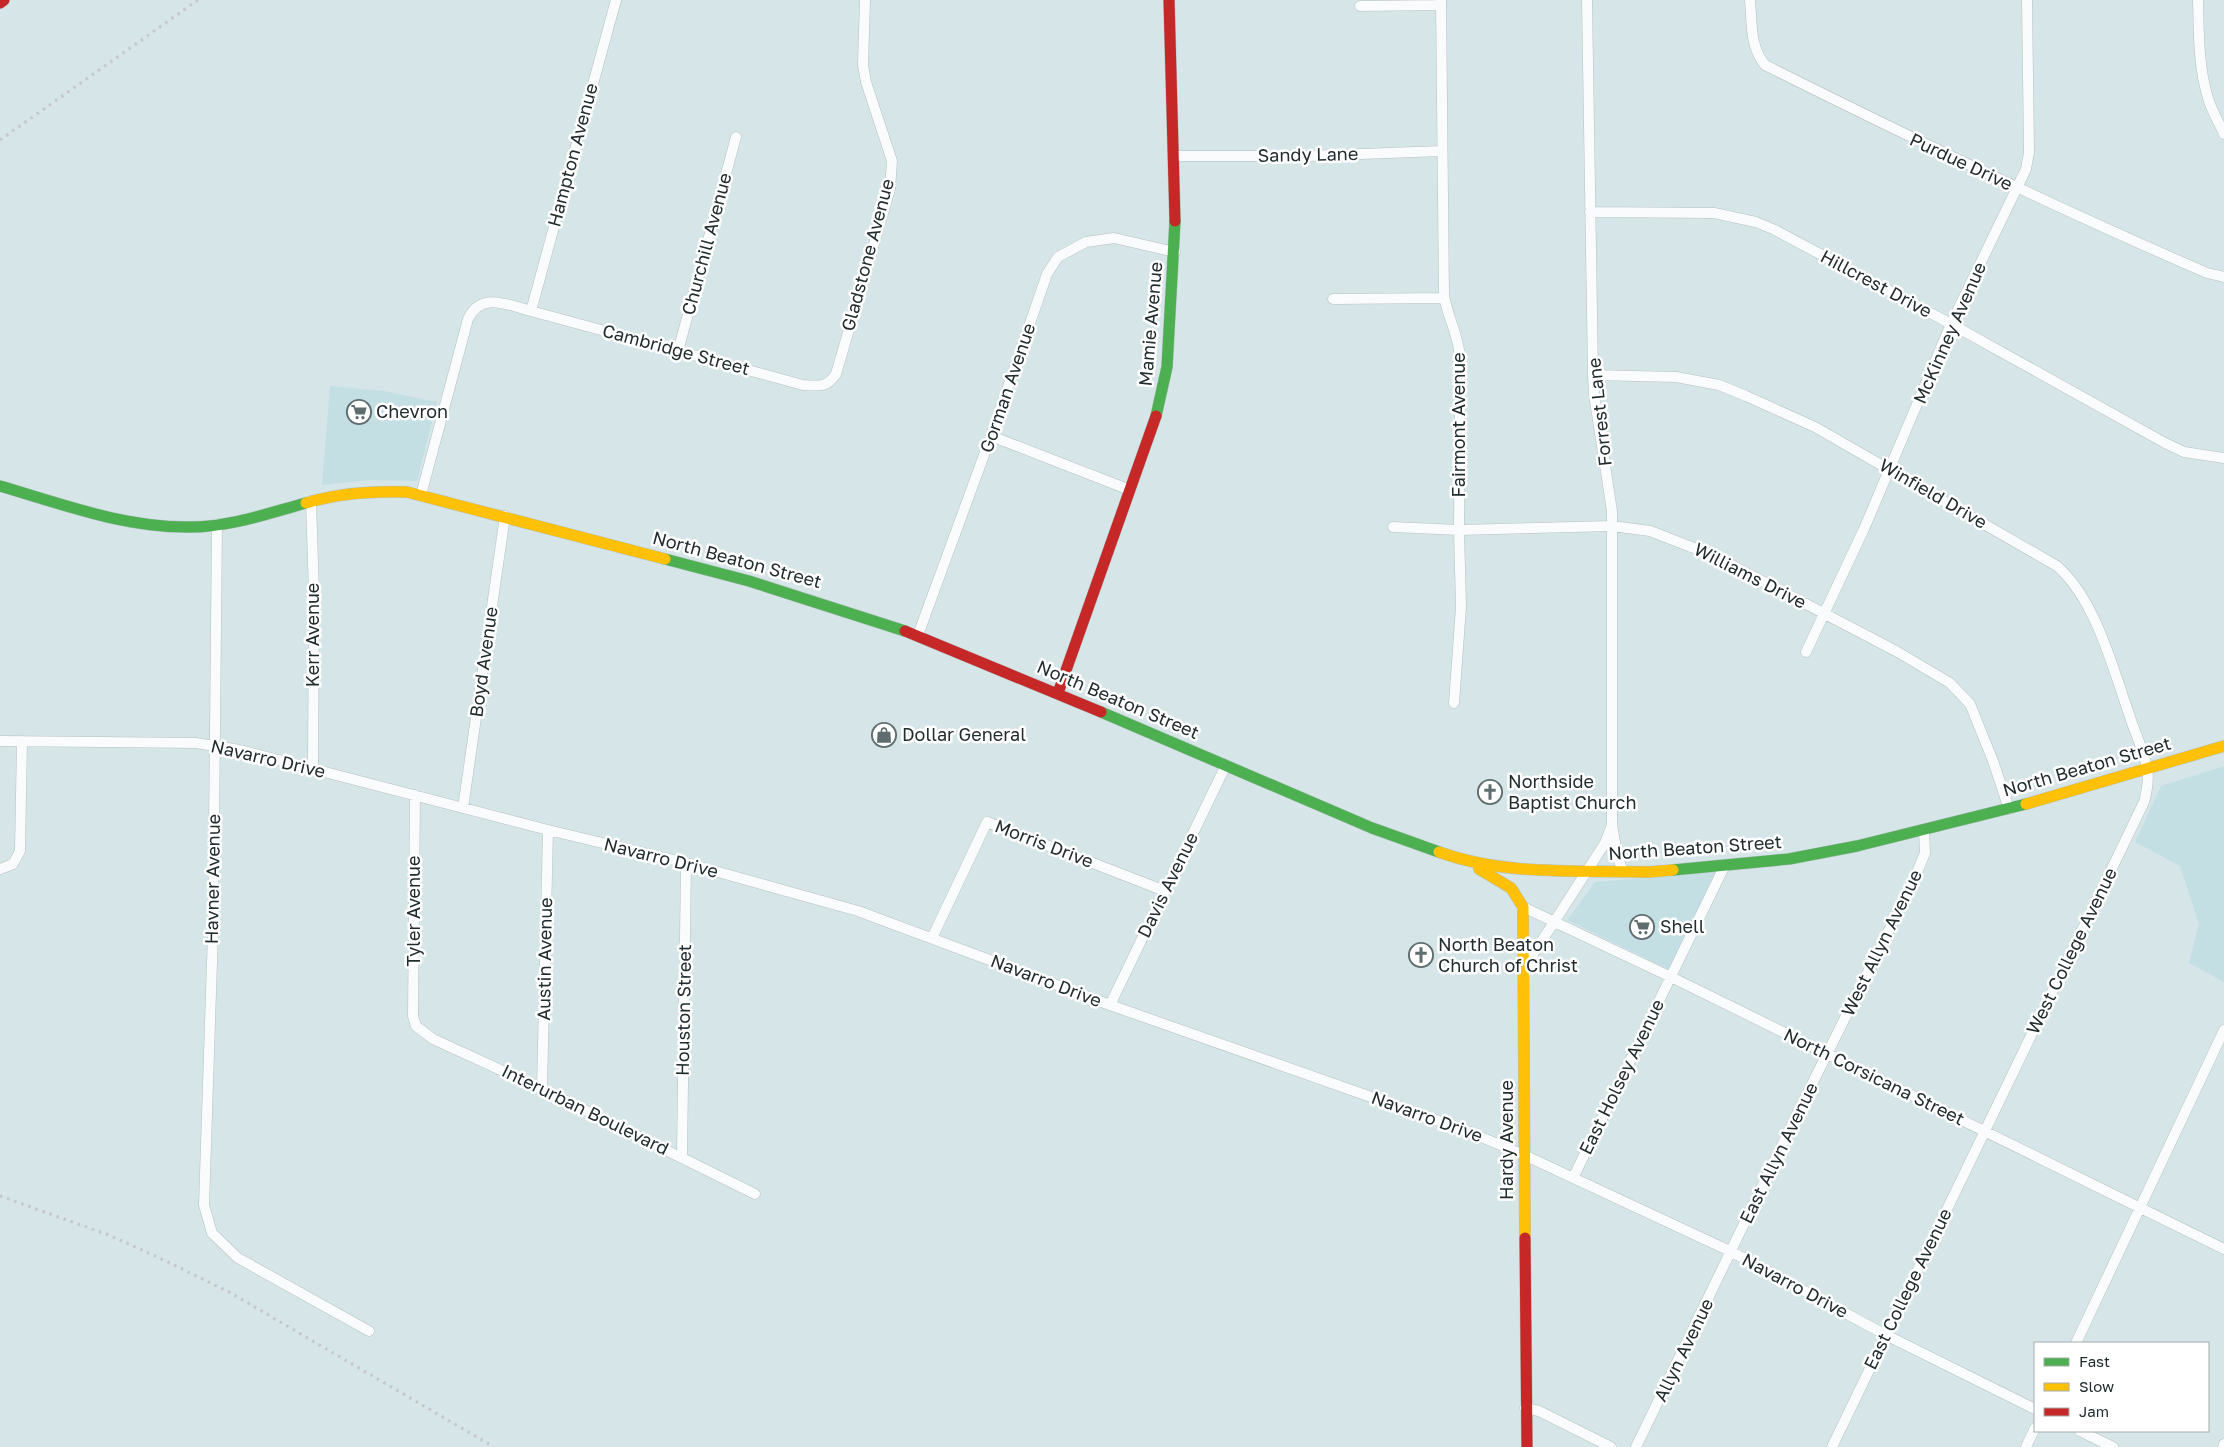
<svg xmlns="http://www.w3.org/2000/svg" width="2224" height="1447" viewBox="0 0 2224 1447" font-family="'Golos Text',sans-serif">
<rect width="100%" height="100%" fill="#d6e5e8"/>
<path fill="#c4dfe4" d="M330,386l54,5 53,11 -20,79 -47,-1 -48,5z
M2224,766v216l-35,-19 10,-39 -19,-58 -45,-24 26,-56z
M1715,872l-45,98 -103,-50 28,-38z"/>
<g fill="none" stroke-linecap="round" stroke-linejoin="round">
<defs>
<path id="street" d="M1441,0l3,296c4,22 14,38 16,61l-1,173 2,77 -7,96
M1587,0l6,375 1,19 18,117v313l5,31 6,17
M1750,0c2,23 0,47 15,65 146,73 292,143 442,208l17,4
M2198,0c1,33 0,66 10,98 3,12 11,24 16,36
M1360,6l81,-1
M1174,156h134l134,-5
M1590,212l124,1 42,9 19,8 176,94 214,119 19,9 40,6
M1333,299l111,-1
M531,311l85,-311
M678,351l58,-214
M1593,375l83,2 43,8 27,11 69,31 242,139c39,34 56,103 73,151 5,16 14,34 17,51 2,11 0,23 -3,34l-312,645
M991,436l139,54
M421,495l47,-176c13,-28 40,-14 63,-8l272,74c15,1 24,3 33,-11l54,-185 2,-28 -26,-79 -3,-17 2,-65
M311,501l3,92 -1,176
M217,524l-4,408 -9,273 8,28 26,25 131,73
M1393,527l66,3 153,-4 38,5 62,24 184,96 54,32 20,21 23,57 16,48
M918,635l73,-199 56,-162 11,-17 28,-15 28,-4 61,14
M1806,652l58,-123 87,-205 75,-155 3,-17 -2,-152
M0,741l196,2 44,7 308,80 138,33 172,48 252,94 352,124 62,26 208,97 154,83 149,74
M415,795l-2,221 3,10 17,13 109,50 213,105
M463,808l42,-292
M0,869l13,-5 7,-13 2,-110
M1523,907l148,70 553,272
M932,938l55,-116 178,69
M1526,972l8,-19 71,-110 7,-18
M1110,1005l116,-240
M542,1089l6,-259
M682,1157l4,-294
M1573,1178l152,-313
M2076,1343l148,-313
M1525,1408l14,3 72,36
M2080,1431l33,16
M1636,1447l166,-343 111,-222 12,-29 -1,-23
M2026,1447l9,-19
M2223,1447l1,-3"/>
<path id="fast" d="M1156,416l11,-49 8,-146
M0,486c62,18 125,42 190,41 40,0 79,-14 116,-24
M665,559l84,22 156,50
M1101,712l271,116 67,24
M1673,870l116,-11 68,-13 169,-42"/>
<path id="slow" d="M306,503c33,-10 67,-12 101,-11l258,67
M2026,804l198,-58
M1439,852c66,24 140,18 210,20l24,-2
M1479,869l32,19 12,19 2,331"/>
<path id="jam" d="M1169,0l6,221
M0,3l4,-3
M905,631l196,81
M1058,693l98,-277
M1525,1238l2,209"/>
</defs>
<use href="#street" stroke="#b5c1c3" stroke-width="11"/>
<use href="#fast" stroke="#b5c1c3" stroke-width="12"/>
<use href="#slow" stroke="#b5c1c3" stroke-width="12"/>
<use href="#jam" stroke="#b5c1c3" stroke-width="12"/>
<use href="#street" stroke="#f9fbfc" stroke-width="10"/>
<use href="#fast" stroke="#4caf50" stroke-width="11"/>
<use href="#slow" stroke="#ffc107" stroke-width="11"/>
<use href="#jam" stroke="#c62828" stroke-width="11"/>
<path stroke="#c3c7c8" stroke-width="3" stroke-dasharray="2.5 5" stroke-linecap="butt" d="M0,140l198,-140
M0,1196l109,39 57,26 63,31 265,155"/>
</g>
<defs>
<symbol id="supermarket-ring" viewBox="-11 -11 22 22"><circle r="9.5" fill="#fff" stroke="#606d6f" stroke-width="1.5"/><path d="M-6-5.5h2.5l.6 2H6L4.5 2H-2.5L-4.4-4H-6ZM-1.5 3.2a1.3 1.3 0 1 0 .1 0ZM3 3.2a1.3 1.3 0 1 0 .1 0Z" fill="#606d6f"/></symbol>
<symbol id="shop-ring" viewBox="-11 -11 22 22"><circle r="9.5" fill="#fff" stroke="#606d6f" stroke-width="1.5"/><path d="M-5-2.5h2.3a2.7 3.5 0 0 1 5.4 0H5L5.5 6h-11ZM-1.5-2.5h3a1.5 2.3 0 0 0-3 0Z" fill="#606d6f"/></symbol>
<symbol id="church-ring" viewBox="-11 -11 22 22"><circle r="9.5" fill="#fff" stroke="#606d6f" stroke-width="1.5"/><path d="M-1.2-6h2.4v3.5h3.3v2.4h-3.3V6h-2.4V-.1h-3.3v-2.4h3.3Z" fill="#606d6f"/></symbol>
</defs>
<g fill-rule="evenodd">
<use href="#supermarket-ring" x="345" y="398" width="28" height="28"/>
<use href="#shop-ring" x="870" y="721" width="28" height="28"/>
<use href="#church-ring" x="1476" y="778" width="28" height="28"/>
<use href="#supermarket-ring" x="1628" y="913" width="28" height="28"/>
<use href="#church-ring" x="1407" y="941" width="28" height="28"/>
</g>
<g text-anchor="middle" stroke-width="5" stroke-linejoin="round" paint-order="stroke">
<g font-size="18" fill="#212c2e" stroke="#fff">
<text transform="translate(573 155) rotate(-75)" y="6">Hampton Avenue</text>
<text transform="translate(1308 155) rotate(-1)" y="6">Sandy Lane</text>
<text transform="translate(1961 162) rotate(25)" y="6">Purdue Drive</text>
<text transform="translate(707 244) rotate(-75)" y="6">Churchill Avenue</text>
<text transform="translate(868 255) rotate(-75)" y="6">Gladstone Avenue</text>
<text transform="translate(1876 284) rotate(28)" y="6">Hillcrest Drive</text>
<text transform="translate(1151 324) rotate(-85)" y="6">Mamie Avenue</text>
<text transform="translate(1950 333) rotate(-66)" y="6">McKinney Avenue</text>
<text transform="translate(676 350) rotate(15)" y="6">Cambridge Street</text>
<text transform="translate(1008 388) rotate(-71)" y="6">Gorman Avenue</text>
<text transform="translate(1600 412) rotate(-96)" y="6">Forrest Lane</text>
<text transform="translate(1459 425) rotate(-90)" y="6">Fairmont Avenue</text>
<text transform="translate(1933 494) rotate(30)" y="6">Winfield Drive</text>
<text transform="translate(737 560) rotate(15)" y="6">North Beaton Street</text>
<text transform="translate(1750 576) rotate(27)" y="6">Williams Drive</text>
<text transform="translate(313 635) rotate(-90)" y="6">Kerr Avenue</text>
<text transform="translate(484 662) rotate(-82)" y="6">Boyd Avenue</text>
<text transform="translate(1118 700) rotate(23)" y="6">North Beaton Street</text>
<text transform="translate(268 759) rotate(13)" y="6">Navarro Drive</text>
<text transform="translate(2087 767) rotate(-16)" y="6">North Beaton Street</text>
<text transform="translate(1044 844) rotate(21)" y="6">Morris Drive</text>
<text transform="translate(1695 848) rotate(-4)" y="6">North Beaton Street</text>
<text transform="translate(661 858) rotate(14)" y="6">Navarro Drive</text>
<text transform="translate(213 879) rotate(-89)" y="6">Havner Avenue</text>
<text transform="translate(1168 885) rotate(-64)" y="6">Davis Avenue</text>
<text transform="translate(414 911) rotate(-90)" y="6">Tyler Avenue</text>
<text transform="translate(1882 943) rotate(-64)" y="6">West Allyn Avenue</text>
<text transform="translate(2072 951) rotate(-64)" y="6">West College Avenue</text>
<text transform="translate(545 959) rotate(-89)" y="6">Austin Avenue</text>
<text transform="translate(1046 981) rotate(21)" y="6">Navarro Drive</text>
<text transform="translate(684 1010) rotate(-89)" y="6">Houston Street</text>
<text transform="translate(1622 1077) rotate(-64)" y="6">East Holsey Avenue</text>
<text transform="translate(1874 1077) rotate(26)" y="6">North Corsicana Street</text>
<text transform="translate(585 1110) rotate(26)" y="6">Interurban Boulevard</text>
<text transform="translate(1427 1117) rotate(20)" y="6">Navarro Drive</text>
<text transform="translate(1507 1140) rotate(-90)" y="6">Hardy Avenue</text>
<text transform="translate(1779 1153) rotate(-64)" y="6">East Allyn Avenue</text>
<text transform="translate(1795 1286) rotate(28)" y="6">Navarro Drive</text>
<text transform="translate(1908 1289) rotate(-64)" y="6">East College Avenue</text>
<text transform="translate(1684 1350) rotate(-64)" y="6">Allyn Avenue</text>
</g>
<g font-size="18" fill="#212c2e" stroke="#fff" text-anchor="start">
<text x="376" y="418">Chevron</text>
<text x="902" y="741">Dollar General</text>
<text x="1508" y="788">Northside<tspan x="1508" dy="21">Baptist Church</tspan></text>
<text x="1660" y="933">Shell</text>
<text x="1438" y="951">North Beaton<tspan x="1438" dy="21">Church of Christ</tspan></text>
</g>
</g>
<rect x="2034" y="1342" width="175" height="90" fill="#ffffff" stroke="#a6abab"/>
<rect x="2044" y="1358" width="25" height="8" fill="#4caf50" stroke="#a6abab"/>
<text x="2079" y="1367" font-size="15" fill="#212c2e">Fast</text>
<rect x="2044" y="1383" width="25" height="8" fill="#ffc107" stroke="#a6abab"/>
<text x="2079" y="1392" font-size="15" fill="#212c2e">Slow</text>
<rect x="2044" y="1408" width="25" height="8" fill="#c62828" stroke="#a6abab"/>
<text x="2079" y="1417" font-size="15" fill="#212c2e">Jam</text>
</svg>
